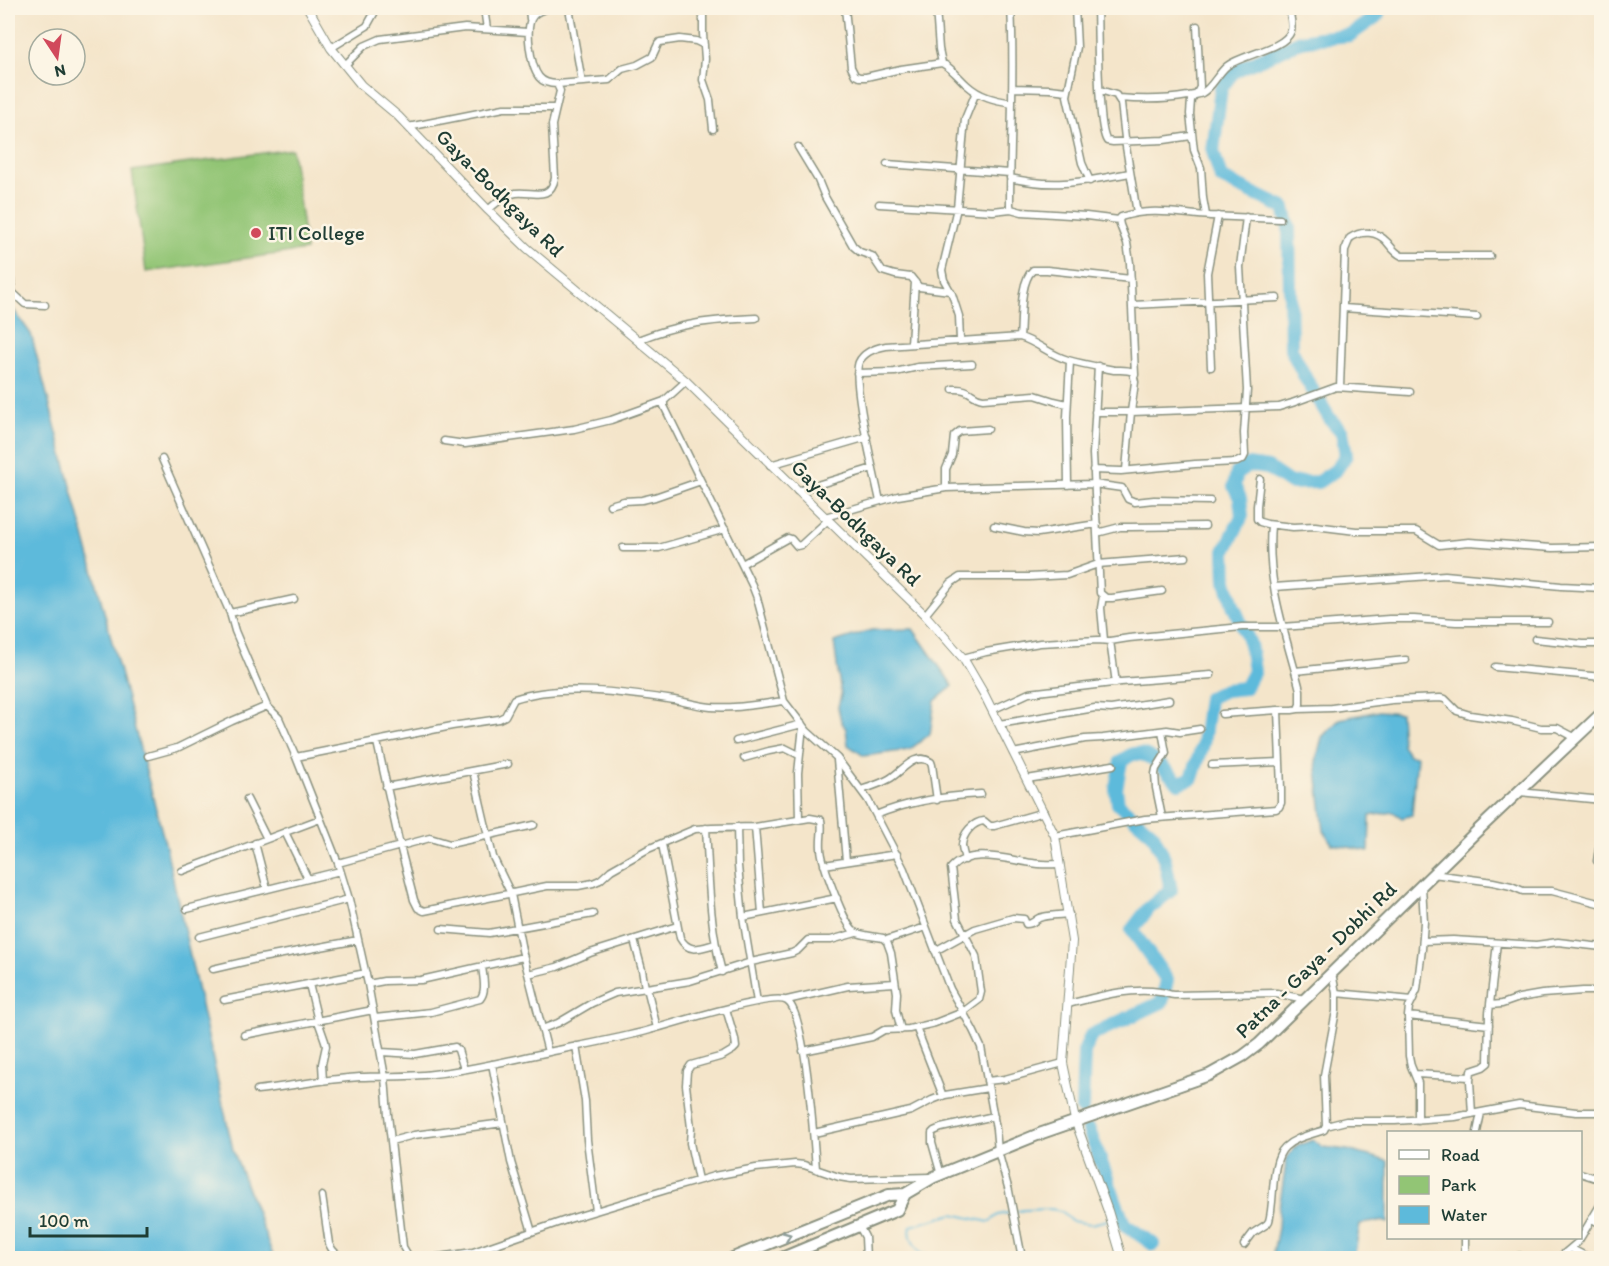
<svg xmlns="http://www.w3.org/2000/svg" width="1609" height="1266" viewBox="0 0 1609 1266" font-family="Itim,sans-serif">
<rect width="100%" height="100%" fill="#fcf5e5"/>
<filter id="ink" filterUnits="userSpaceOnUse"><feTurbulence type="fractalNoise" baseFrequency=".0167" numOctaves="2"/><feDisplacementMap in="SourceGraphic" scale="12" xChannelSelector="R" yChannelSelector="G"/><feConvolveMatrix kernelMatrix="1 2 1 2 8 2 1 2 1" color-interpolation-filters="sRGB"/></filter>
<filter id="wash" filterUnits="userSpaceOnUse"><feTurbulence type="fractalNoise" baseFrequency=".008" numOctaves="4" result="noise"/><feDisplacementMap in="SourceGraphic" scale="24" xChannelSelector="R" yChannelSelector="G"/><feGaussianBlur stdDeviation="1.35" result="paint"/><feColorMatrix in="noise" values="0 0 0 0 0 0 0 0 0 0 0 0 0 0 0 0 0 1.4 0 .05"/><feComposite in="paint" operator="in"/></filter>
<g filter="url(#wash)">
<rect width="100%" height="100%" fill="#f4e5ca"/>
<path fill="#92c575" stroke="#588154" stroke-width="1.5" d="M292,149l14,101 -160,22 -14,-101z"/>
<path fill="#5dbadb" stroke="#3e7c88" stroke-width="1.5" d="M8,302l23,32 135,513 67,303 41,108h-266z
M913,629l40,57 -18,15 -5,33 -21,16 -45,6 -16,-11 -2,-16 -5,-8 -3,-14 3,-12 -7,-53 38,-12z
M1379,711l21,2 2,32 7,10 8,1 -5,59 -10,3 -9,-6 -23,4 -1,35 -37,-7 -8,-13 -8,-70 6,-24 18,-18z
M1314,1140l9,7 24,3 41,11v62l-6,-2 -22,3 -5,29 -4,5h-79l6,-30 1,-19 8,-52 11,-12z"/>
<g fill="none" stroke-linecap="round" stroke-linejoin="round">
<path stroke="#5dbadb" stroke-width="2" d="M1114,1218l7,-1
M940,1258l-19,-4c-6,-8 -13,-17 -10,-28l42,-12 36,8 9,-7 26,-5 27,-1 10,2 10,10 20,3 17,-4"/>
<path stroke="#5dbadb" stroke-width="14" d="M1082,1109l2,-57 7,-17 71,-33 5,-22 -35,-50 16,-21 23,-19 -6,-30 -12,-26 -35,-30 -2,-15 5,-28c4,-2 8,-6 13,-7 18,-2 33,18 45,29l13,-5 11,-34 6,-46 16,-8 20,-2 9,-17 -4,-27 -17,-39 -7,-24 -1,-30 17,-35 -2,-18 -6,-12 3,-13 11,-8 20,3 22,15 28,-1 18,-12 10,-15 -4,-23 -12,-13 -24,-40 -15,-30 -2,-122 -5,-19 -63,-30 -8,-27 8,-63 13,-17 67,-30 19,-3 30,-3 27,-19 3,-8
M1089,1130l35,94 29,20"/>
</g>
</g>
<g filter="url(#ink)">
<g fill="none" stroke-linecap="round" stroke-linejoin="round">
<defs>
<path id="minor" d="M484,8l3,21
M529,8l1,11
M569,8l13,74
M703,8v26l2,25 -2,21 7,20 3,29
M845,8l6,59 4,8 4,2h7l35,-8 41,-6
M936,8l3,41 3,14c11,6 16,14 25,22 13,12 28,15 45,18
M1011,8c4,65 -1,131 -1,197l1,4 11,3 64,4 33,4
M1075,8l2,39 -10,49 15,67 8,18
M1097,8c1,22 0,120 10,133l6,1 51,-2 27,-4
M1197,26l3,61 -2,4 -7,9 -1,14 4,36 7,18 2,30 3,17
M331,48l36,-22 10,-18
M345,65l19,-19 16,-7 85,-11 63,4
M557,84l52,-4 13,-11 15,-4 15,-8 6,-13 2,-2 20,-3 16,2 8,4
M1012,88l38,1 17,2
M1100,90l16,5 5,8 5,44 11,66
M1119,98c23,2 46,2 69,-2 5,-1 10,-1 14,-3 10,-5 16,-20 25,-27 16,-12 58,-17 64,-35 2,-7 -1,-16 -2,-23
M408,127l96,-19h52
M798,147l20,33 7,17 28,49 7,6 12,4 10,15 13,4 16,2 8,10 31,4
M887,164l123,9
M1010,178c47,11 75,3 120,-5
M879,204l114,7 18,-2
M488,210c8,-7 17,-15 28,-17 17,-2 34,9 39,-15l-3,-53 8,-34 -3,-7c-7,0 -13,-1 -18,-7 -8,-10 -15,-50 -6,-61 4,-5 11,-7 17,-8
M8,255l4,37 13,12 20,1
M1132,305l145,-7
M1343,308l134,9
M1020,337c2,-17 -1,-55 13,-67h14l84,9
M638,340c42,-17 73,-20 118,-22
M960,341l-1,-25 -7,-22 -8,-14 -2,-10 15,-62 8,-89 11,-27
M911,343l4,-61
M1098,366l-5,88 7,139 6,5h6l50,-7
M1211,367l-4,-94 11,-57
M857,373l38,-1 23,-5 54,-3
M1135,375l-5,-112 -3,-20 -7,-18 -1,-5 2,-3c29,-10 59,-3 89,-1 23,1 47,2 70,3
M686,381l-22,20v5l88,179 5,13 27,103
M1340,387l5,-137 5,-12c12,-8 27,-7 37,4 5,6 8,11 15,14h88
M953,389c19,-1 16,8 30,10l52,-4 19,6 13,3
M1095,412h36l148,-5 13,-4 44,-16 74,5
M444,441l21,3 109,-15 37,-9 53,-19
M162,459l68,154 5,18 32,75 12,12 17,39 42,106 11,36 19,85 17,93 3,38 15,132 6,10 9,1
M770,465l97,-28
M1093,470l28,1 74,-7 42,-2 6,-3 2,-4 -1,-22 3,-43 -7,-123 6,-50
M1260,479l-3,27v13l3,3 7,2 26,3 22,-1 41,5h60l23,14 30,-3 83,6 50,-1
M1068,485l-1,-68 3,-56
M946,488v-19l6,-14 2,-19 6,-5 28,-2
M797,491l76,-23
M880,501c-5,-23 -29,-122 -21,-139 5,-10 16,-14 27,-16l134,-9c17,5 30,18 48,23 14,4 31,7 46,10 7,0 13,-1 19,2l2,10 -4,30 -5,58
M610,505l14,-4 18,-1 13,-3 46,-16
M825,517l73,-21 48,-8 148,-4 28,4 6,11 7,3 19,-2 56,1
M994,526l30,6 14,1 59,-9
M1097,533l23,-6h10l75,-1
M623,548h36l66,-19
M742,564l46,-26 3,1 6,7 4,-1 27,-25
M1274,587l171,-12 116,11 41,2
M1103,596l-2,12 3,32
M230,613l64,-14
M925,615l26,-32 9,-6h69l38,-2 31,-11 88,-7
M1535,639l48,5h19
M1110,641l6,42
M963,658l23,-6 54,-9 58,-3 12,1 19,-3 113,-11h40l107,-8h25l42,3h92
M1495,667l107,10
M1295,671l111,-11
M1298,709l34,-1 60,-8 48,-2 5,1 12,12 13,4 42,6 29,7h16l19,10
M992,710l37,-17 92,-11 90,-7
M1222,714l56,-4
M999,724l96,-16 16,1 58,-9
M736,741l66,-17
M377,742l23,104 14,54 4,8 6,3 123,-25h31l15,-3 7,-3 11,-10 37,-21 47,-20 17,-1 43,-1 55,-9 11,2c2,9 -1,18 0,28 0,13 24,79 34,84 8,4 19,4 28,6l4,4 4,11 6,40 -1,17 5,20
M1013,753l72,-14 18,-1 64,-8 13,2 20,-3
M148,756l29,-8 55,-27 35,-15
M296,757l156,-31 47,-7 6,-3 9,-17c46,-16 113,-6 160,1 12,2 25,6 37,7 24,2 49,-3 73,-6l23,30 30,27 31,42 36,69 46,120 23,41 8,17 15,82 2,22 11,40 13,67
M744,758l25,-7 16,-3 14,7
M837,760l9,101
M1212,765l68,-3
M473,771l20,86 18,37 11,56 26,102
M1027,779l86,-14
M386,787l122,-23
M861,790c9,-3 19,-6 28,-11 13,-7 25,-28 42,-17l1,3 5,35
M1519,792l83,8
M247,799l20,40
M876,815c33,-14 70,-19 105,-21
M1162,817l-6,-29 -1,-14 1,-5 10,-16 -4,-22
M799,820l-1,-47 5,-47
M737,827l1,39 5,51 14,85
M755,827l7,86
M706,828c3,48 3,97 16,144
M1602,830l-5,31 5,3
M285,832l23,47
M1055,836l90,-17 131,-10 3,-2 2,-4v-14l-3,-79h14l6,-1 2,-5v-14c-14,-56 -34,-105 -29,-165
M255,843l12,46
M662,844l18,94c9,16 20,10 35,6
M965,860c-1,-5 -3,-11 -3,-15 1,-12 11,-23 22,-24l6,5h4l50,-14
M338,863l92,-25 20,6 84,-19
M824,865l73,-11
M182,871l138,-52
M1433,874l60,8 18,4 12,5h29l50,13
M187,909l153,-38
M743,917l94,-19
M441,929l48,4 104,-19
M199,937l150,-38
M634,940l8,30 3,18 3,4 9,36
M886,940l40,-13
M1423,941l30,-1 83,5 22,-3 44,5
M935,951l40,-22 38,-11 11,1 2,5c8,0 7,-3 13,-6 7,-3 22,-3 30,-4
M213,969l43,-10 102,-19
M528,974l29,-7 33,-14 87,-27
M309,984l9,37 7,20 1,5 -4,18 1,17
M368,984l16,-3 37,-1 102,-23
M1336,993l77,7
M224,1000l142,-27
M787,1000l61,-14 47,-3
M1068,1004c29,-7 62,-17 92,-12 5,0 9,3 14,3l102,-2 28,6
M1490,1005l12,-1 17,-6 23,-4 41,-3h19
M1408,1016l81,9
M375,1018l56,-6 49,-13c7,-8 3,-22 2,-33
M916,1027l27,69
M542,1029l16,-6 34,-20 23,-10 75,-12 61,-19 41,-9 6,-3 10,-10h23l25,-7
M244,1035l129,-25
M576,1046l9,55 2,39 9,71
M803,1051l69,-14 12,-7 25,-1 26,-6 28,-11 16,-12 2,-8 -5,-36 -19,-37 -6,-51c19,-21 57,-8 81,-5 9,2 18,1 28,1
M381,1052l34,2 40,-7 3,3 6,19
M492,1064l19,98 21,70
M1416,1074l54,3
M987,1081l18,-2 58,-16
M257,1090c34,-4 69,-11 103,-13 25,-1 49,0 73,-3 39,-4 77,-14 116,-22 33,-7 68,-13 101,-22 21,-6 123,-38 137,-29 19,11 27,143 29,168
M1472,1114l-2,-33 1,-10 12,-4 5,-4 1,-50 8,-70
M1418,1120v-37l-7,-17 -2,-10 -1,-40 1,-9 8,-17 5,-41 2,-27 -2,-36
M1326,1126l20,-5h49l60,-4 64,-12 57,7h26
M1477,1132l4,-19
M814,1133l97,-22 21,-11 13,-5 43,-7
M391,1141l23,-6 89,-12
M1580,1173l22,7
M941,1175l-9,-32v-10l2,-2 7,-3 53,-12
M698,1180l-8,-37 1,-15 -5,-43 1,-14 4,-6 32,-9 10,-6 3,-3 -1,-8 -9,-30
M322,1196l7,48c7,15 16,13 31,14
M1592,1219l10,6
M859,1226l6,11 1,21
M1465,1238v20
M1244,1245l9,-12 14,-9 2,-3c6,-20 1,-60 16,-74 11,-10 25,-12 39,-17l2,-4 -2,-51 12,-64v-18l-4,-20
M1572,1249l17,9
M432,1258l41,-6 96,-33 100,-30 45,-13 42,-8 39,-4 9,1 35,12 12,2 80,-2
M1508,1258l12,-2 5,2
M1559,1258l19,-16 24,-40"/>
<path id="tertiary" d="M308,8l23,40 30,37 37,31 90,94 39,38 159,133 239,234 38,43 21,36 71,142 17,105 -9,122 12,57 33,91 14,47"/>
<path id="primary" d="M733,1258l156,-63 16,-1 29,-17 108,-44 167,-58 34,-19 16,-12 216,-211 127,-120
M782,1258l115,-48 8,-16"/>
</defs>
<use href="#minor" stroke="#8a917f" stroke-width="9"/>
<use href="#tertiary" stroke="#8a917f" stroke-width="10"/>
<use href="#primary" stroke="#8a917f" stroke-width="14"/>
<use href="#minor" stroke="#fff" stroke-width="6"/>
<use href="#tertiary" stroke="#fff" stroke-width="8"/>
<use href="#primary" stroke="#fff" stroke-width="10"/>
</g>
<defs><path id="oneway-chevron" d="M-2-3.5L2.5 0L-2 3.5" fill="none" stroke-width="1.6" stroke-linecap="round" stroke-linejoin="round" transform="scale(1.5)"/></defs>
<use stroke="#8f9e9a" href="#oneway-chevron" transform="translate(787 1236) rotate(-22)"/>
</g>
<circle fill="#d1495b" stroke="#fcf5e5" stroke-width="2" cx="256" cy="233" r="6"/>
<g text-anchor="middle" stroke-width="5" stroke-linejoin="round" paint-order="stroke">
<g font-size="21" fill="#1f3d34" stroke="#fcf5e5">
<text transform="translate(500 193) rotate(45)" y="7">Gaya-Bodhgaya Rd</text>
<text transform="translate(856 523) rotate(44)" y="7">Gaya-Bodhgaya Rd</text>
<text transform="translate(1316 960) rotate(-44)" y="7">Patna - Gaya - Dobhi Rd</text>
</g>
<g font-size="21" fill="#1f3d34" stroke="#fcf5e5" text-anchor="start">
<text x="268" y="240">ITI College</text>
</g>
</g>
<rect width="1609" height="1266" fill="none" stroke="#fcf5e5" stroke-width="30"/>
<rect x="1387" y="1131" width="195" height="108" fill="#fcf5e5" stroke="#a4ab9e" stroke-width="1.5"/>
<rect x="1399" y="1150" width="30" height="9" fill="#ffffff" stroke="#a4ab9e" stroke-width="1.5"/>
<text x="1441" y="1161" font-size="18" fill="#1f3d34">Road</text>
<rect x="1399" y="1176" width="30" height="18" fill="#92c575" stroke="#a4ab9e" stroke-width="1.5"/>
<text x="1441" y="1191" font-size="18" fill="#1f3d34">Park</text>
<rect x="1399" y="1206" width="30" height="18" fill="#5dbadb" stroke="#a4ab9e" stroke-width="1.5"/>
<text x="1441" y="1221" font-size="18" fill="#1f3d34">Water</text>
<g transform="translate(57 57) rotate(167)"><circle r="28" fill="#fcf5e5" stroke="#a4ab9e" stroke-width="1.5"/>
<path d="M0-4.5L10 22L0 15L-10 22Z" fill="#d1495b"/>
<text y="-9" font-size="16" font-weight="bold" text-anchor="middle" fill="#1f3d34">N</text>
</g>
<path d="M30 1227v9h117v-9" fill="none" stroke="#1f3d34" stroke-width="3"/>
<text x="39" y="1227" font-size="18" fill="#1f3d34" stroke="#fcf5e5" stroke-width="4.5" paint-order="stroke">100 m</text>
</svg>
